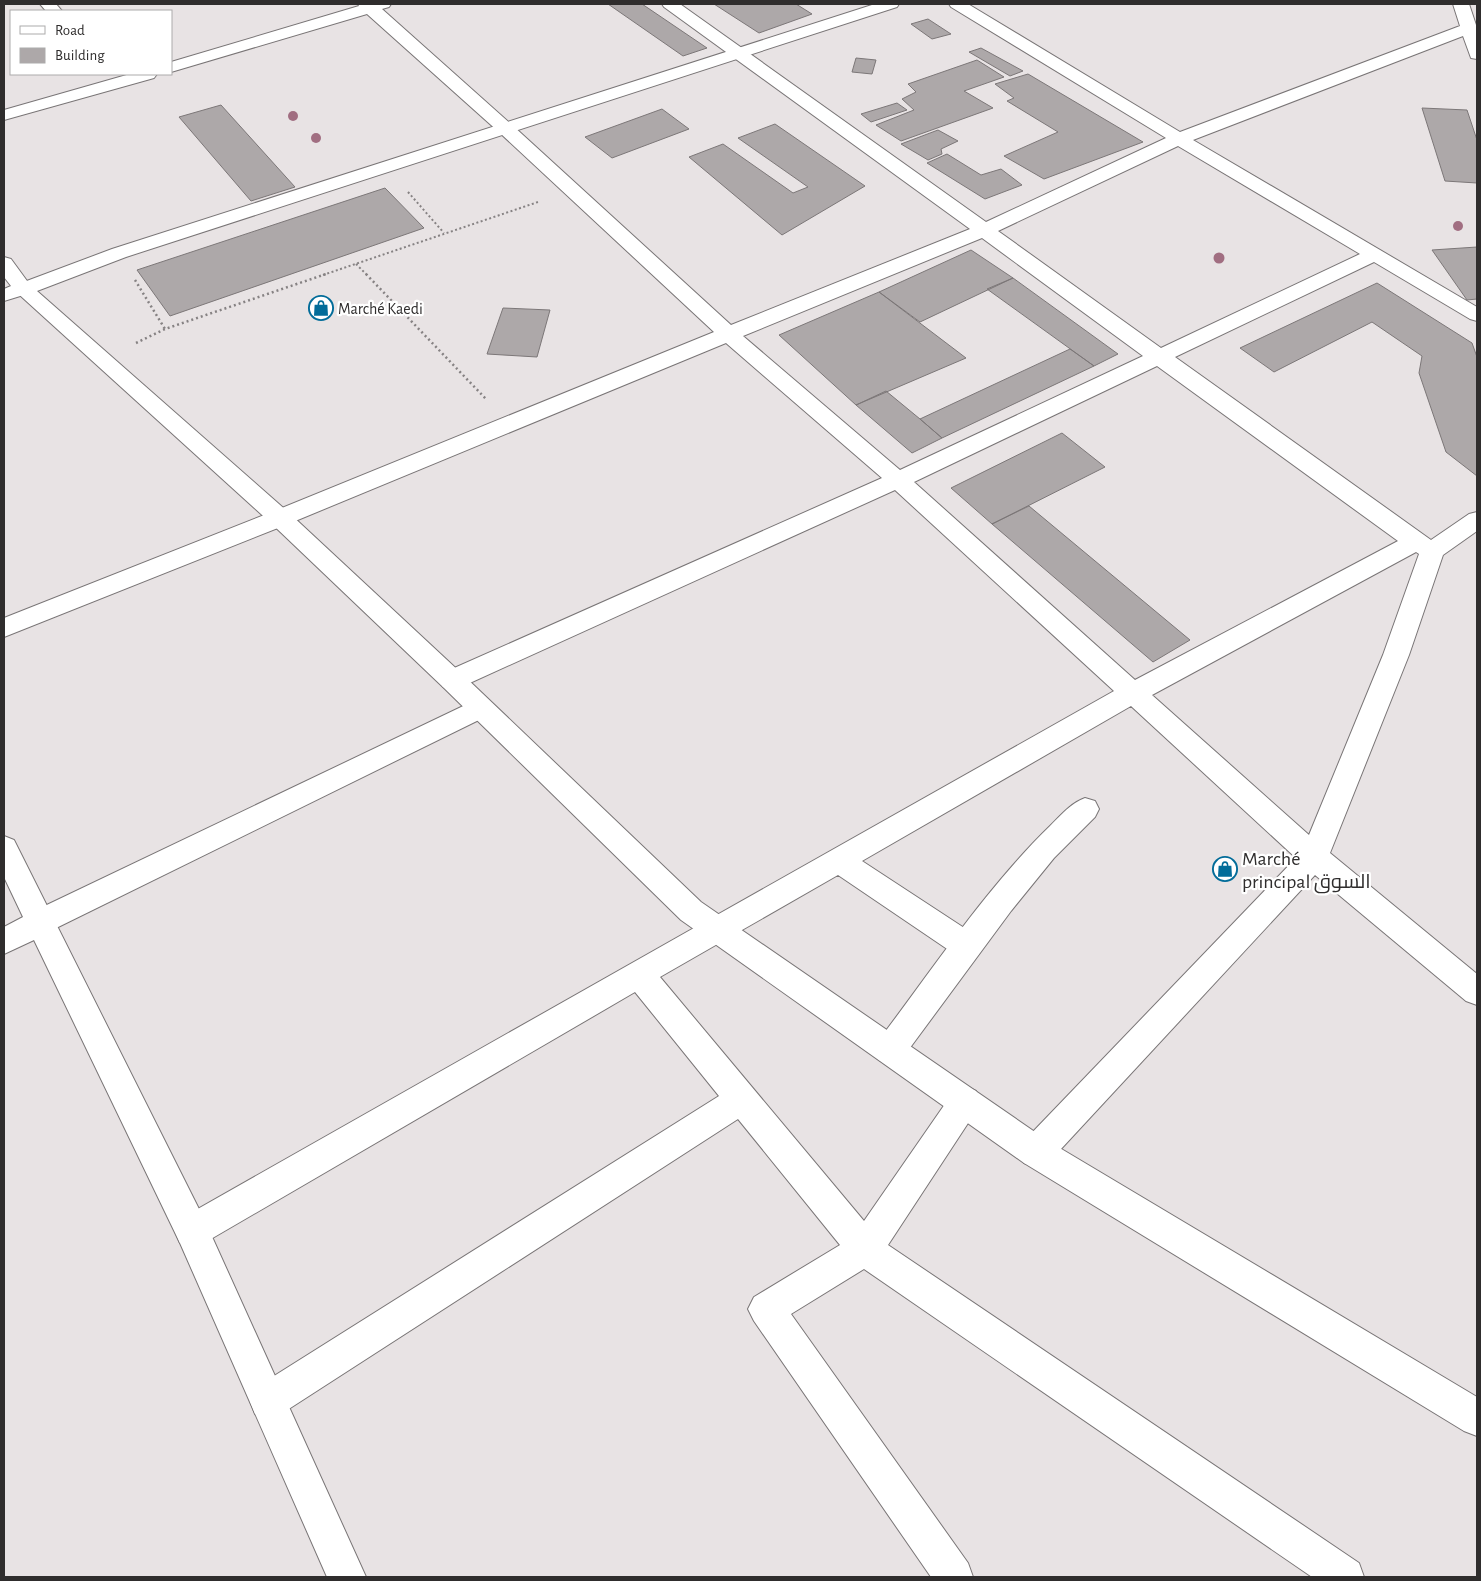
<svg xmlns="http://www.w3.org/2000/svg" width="1481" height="1581" viewBox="0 0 1481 1581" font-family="'Alegreya Sans',Cairo,sans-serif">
<rect width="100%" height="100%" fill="#e8e3e4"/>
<path fill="#ada8a9" stroke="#7c7778" d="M608,4h34l65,44 -24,8z
M714,4h82l16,10 -53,19z
M928,19l23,15 -19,5 -21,-15z
M981,48l42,23 -13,5 -41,-24z
M856,58l20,2 -4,14 -20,-2z
M977,60l27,17 -40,14 29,17 -92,33 -25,-16 38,-15 -12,-11 14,-7 -8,-8z
M1028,74l115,68 -99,37 -40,-23 54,-24 -51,-31 7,-3 -19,-14z
M897,103l10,7 -36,12 -10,-8z
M221,105l74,82 -44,14 -72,-84z
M1422,108l45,2 10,30v43l-32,-2z
M662,109l27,20 -77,29 -27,-21z
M775,124l90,62 -83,49 -93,-78 34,-13 70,49 15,-6 -70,-49z
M938,130l20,11 -17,8 1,5 -14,6 -27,-16z
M947,154l34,21 20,-6 21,16 -37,14 -58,-36z
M385,188l39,40 -254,88 -33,-46z
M1477,247v52l-10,1 -35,-50z
M971,250l42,28 -93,44 -41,-30z
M1013,278l105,76 -24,12 -107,-77z
M1377,283l95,60 5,14v119l-31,-24 -27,-79 3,-17 -50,-34 -98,50 -34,-24z
M879,292l87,66 -110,47 -77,-70z
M503,308l47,2 -13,47 -50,-3z
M1070,349l24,17 -152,72 -22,-19z
M886,391l34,28 22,19 -30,15 -56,-48z
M1062,433l43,34 -113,57 -41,-36z
M1029,506l161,134 -37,22 -161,-138z"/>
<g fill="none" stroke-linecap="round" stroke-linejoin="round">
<defs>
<path id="service" d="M480,698l9,3 4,7 -4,7 -439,216 -10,3 -10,-3 -5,-9 5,-9z
M1085,798l10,3 4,8 -4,8 -41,41 -43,53 -110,149 -11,4 -11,-4 -5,-10 5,-10c53,-70 108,-153 171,-214 11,-11 21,-23 35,-28z
M718,917l10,3 5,9 -5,9 -68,39 204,244 90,-130 11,-5 11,5 5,10 -5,10 -88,134 471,318 5,14h-52l-448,-308 -73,45 177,249 5,14h-42l-177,-256 -6,-12 6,-12 86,-52 -102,-126 -457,295 -13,5 -13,-5 -5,-13 5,-13 464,-292 -84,-104 -431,251 -12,4 -12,-4 -5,-12 5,-12 528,-299z"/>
<path id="minor" d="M40,4h16l6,7h-16z
M358,4h33l-2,3 -7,2 130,116 219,200 239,-96 -306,-222 -2,-3h18l306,218 180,-84 -215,-131 -2,-3h19l212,128 280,-106 -7,-22h16l8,24v31l-6,-1 -8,-22 -270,104 284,167v14l-7,-2 -96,-57 -199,95 256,183 38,-26 8,-2v19l-34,24 -34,100 -79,198 147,121v31l-11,-4 -151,-126 -267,288 -12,4 -12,-4 -4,-11 4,-11 272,-283 -165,-152 -269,155 116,76 4,9 -4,9 -11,4 -11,-4 -118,-80 -110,63 -10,3 -10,-3 -5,-9 5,-9 406,-229 -219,-201 -434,197 -9,3 -9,-3 -4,-7 4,-7 439,-195 -156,-135 -438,181 -284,113v-19l268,-106 442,-180 -214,-199 -133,-119 -196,58v-10l188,-56zM1178,146l182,108 -199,94 -163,-117zM982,238l161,118 -243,114 -157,-134zM1157,366l241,175 -263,139 -221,-198zM1416,552l3,2 -36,101 -74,180 -157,-140z
M130,74h27l-3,4 -150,42v-10z
M4,257l7,2 19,26 3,4 -3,4 -26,8v-12l7,-3 -7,-9z
M4,836l10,4 190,379 162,358h-39l-147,-334 -146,-303 -30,14v-27l19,-10 -19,-40z"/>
<path id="tertiary" d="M875,4h24l-2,3 -771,250 -89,34 251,221 173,161 240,229 347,239 429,256v39l-13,-5 -440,-268 -343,-243 -238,-233 -171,-163 -259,-235 3,-4 96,-36z"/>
</defs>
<use href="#service" stroke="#797576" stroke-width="2"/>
<use href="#minor" stroke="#797576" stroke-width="2"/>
<use href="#tertiary" stroke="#797576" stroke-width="2"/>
<path stroke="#868283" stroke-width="2" stroke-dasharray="2 2.5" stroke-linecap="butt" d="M408,192l36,41
M356,264l11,11
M323,275l215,-73"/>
<path stroke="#868283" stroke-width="2.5" stroke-dasharray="2 3" stroke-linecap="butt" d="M366,274l120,125
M135,280l30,49
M136,343l29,-14 161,-55"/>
<use href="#service" fill="#fff" fill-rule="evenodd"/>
<use href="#minor" fill="#fff" fill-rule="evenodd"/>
<use href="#tertiary" fill="#fff" fill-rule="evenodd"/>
</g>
<g fill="#a16e81">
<circle cx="293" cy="116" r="5"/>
<circle cx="316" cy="138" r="5"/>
<circle cx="1458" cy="226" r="5"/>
<circle cx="1219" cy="258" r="5.5"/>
</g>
<defs>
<symbol id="shop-ring" viewBox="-11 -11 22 22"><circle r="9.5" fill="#fff" stroke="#026c99" stroke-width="1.5"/><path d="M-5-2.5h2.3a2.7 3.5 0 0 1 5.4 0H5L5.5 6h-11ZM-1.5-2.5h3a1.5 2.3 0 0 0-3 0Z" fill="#026c99"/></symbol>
</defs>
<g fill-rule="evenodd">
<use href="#shop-ring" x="307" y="294" width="28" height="28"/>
<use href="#shop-ring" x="1211" y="855" width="28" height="28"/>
</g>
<g text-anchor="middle" stroke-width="4.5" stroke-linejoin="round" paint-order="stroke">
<g font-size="16" fill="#2f2d2d" stroke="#fff" text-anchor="start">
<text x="338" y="314">Marché Kaedi</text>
</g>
<g font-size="20" fill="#2f2d2d" stroke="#fff" text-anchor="start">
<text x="1242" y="865">Marché<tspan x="1242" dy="23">principal السوق</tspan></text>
</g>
</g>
<rect width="1481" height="1581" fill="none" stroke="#2f2d2d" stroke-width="10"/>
<rect x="10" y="10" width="162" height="65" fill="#ffffff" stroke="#acabab"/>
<rect x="20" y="26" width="25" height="8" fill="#ffffff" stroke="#acabab"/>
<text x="55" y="35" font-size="15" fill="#2f2d2d">Road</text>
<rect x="20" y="48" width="25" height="15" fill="#ada8a9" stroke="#acabab"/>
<text x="55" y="60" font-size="15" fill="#2f2d2d">Building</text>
</svg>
